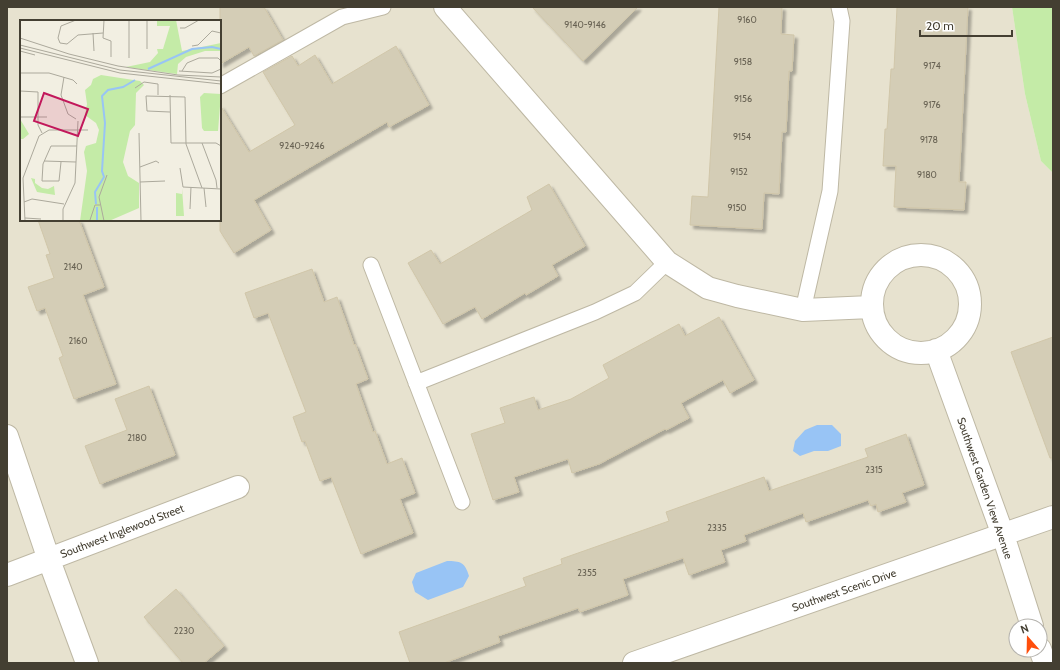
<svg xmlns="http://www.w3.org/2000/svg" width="1060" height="670" viewBox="0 0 1060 670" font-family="Cabin,sans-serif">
<defs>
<filter id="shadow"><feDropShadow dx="3.5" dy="3.5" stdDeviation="1" flood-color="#0004"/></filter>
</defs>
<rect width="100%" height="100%" fill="#f2efe2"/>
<path fill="#e7e2cf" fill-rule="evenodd" d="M7,7h1005l13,87 16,67 12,12v490h-1046zM21,21h199v199h-199zM1016,626h24v24h-24z"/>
<path fill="#c4eba7" d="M1012,7h41v166l-12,-12 -16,-67z"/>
<path fill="#98c4f5" d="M817,425h15l9,9v12l-13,5h-14l-14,5 -7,-5 2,-10 10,-11z
M447,561c13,0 18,1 22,15l-6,11 -35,13 -13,-8 -3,-10 4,-9z"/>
<path fill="#d4cdb6" stroke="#d0c6a9" filter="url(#shadow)" d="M220,7h44l19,33 -29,16 -5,-9 -29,17z
M532,7h106l-55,54z
M719,7h63l-1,27 13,1 -2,36h-3l-3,61h-4l-3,62 -15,-1 -2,36 -72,-4 2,-29 16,1z
M897,7h71l-9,175h7l-2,28 -70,-3 2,-41h-13l2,-37h2l4,-60h3z
M396,46l33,59 -40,22 -2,-5 -133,78 17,30 -37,23 -14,-22v-126l29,47 46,-27 -32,-53 29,-16 6,10 17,-11 17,29z
M549,184l36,62 -33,19 6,11 -32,19 -1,-2 -43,26 -7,-12 -32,17 -35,-61 23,-13 9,14 92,-54 -5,-13z
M38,220h41l25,67 -21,8 33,89 -42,15 -15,-41 4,-2 -18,-48 -8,3 -9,-24 26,-9 -8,-23 4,-1z
M312,269l12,33 13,-5 17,48 1,-1 13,35 -12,5 17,48 2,-1 12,33 15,-6 13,35 -15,6 13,34 -52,21 -30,-77 -11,4 -15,-40 -3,1 -9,-25 13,-5 -38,-99 -14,5 -9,-25z
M719,317l35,63 -24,13 -7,-13 -42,23 8,15 -23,12 -1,-1 -66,35 -27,9 -4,-14 -54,18 5,15 -26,8 -22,-66 34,-11 -5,-15 34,-11 4,13 33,-11 38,-21 -6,-13 76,-41 6,12z
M1053,337v121h-3l-39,-106z
M149,386l26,69 -75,29 -15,-38 42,-16 -12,-31z
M906,434l18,51 -22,8 4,9 -28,10 -2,-8 -5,2 -3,-6 -62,22 -3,-9 -59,22 2,6 -25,9 4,12 -36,13 -6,-17 -60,21 5,16 -48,17 -2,-4 -80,28 2,6 -56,21h-34l-11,-31 127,-46 -3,-8 39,-14 -1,-5 108,-38 -3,-9 98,-35 5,14 99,-34 -3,-8z
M176,589l48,57 -20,17h-21l-39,-46z"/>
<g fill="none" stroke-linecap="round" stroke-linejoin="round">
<defs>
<path id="service" d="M220,86l122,-69 41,-10
M371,265l91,237
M803,310l27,-119 12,-170 -3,-14
M416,383l179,-71 40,-19 32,-31"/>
<path id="minor" d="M445,7l222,255 41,26 29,8 66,14 68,-3
M872 304a49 49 0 1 1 98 0a49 49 0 1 1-98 0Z
M936,350l67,185 29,91
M7,436l42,124 38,103
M7,575l231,-88
M1040,649l5,14
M634,663l419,-146"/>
</defs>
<use href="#service" stroke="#beb8a4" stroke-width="17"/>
<use href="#minor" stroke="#beb8a4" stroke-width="24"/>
<use href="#service" stroke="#fff" stroke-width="15"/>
<use href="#minor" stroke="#fff" stroke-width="22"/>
</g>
<g text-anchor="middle" stroke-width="4" stroke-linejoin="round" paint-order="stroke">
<g font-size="9" fill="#686253">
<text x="747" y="23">9160</text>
<text x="585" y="28">9140-9146</text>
<text x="743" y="65">9158</text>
<text x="932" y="69">9174</text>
<text x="743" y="102">9156</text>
<text x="932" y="108">9176</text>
<text x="742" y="140">9154</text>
<text x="929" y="143">9178</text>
<text x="302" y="149">9240-9246</text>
<text x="739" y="175">9152</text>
<text x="927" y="178">9180</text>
<text x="737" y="211">9150</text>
<text x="73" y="270">2140</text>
<text x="78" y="344">2160</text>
<text x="137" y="441">2180</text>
<text x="874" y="473">2315</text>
<text x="717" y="531">2335</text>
<text x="587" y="576">2355</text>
<text x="184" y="634">2230</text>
</g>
<g font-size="11" fill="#443f32" stroke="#fff">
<text transform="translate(985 488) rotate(71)" y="4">Southwest Garden View Avenue</text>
<text transform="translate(122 531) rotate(-21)" y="4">Southwest Inglewood Street</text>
<text transform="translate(844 590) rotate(-19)" y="4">Southwest Scenic Drive</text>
</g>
</g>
<g transform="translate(20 20)">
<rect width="201" height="201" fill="#f2efe2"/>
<path d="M137,0h19l6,31 39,-8v8h-16l-19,6 -8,7 -1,10 -51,-7 24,-5 8,-9 -1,-4h6l7,-23h-13zM81,55l39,6 4,4 -8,8 -1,32 -5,6 -7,31 5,14 11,7v25l-30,13h-29l7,-50 -3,-19 2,-6 10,-3 3,-13 -3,-7 -11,-8 2,-11 -2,-14 6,-5 2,-6zM184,73l17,1 -3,37h-14l-2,-3 -2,-31zM0,99l9,15 -6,5h-3zM11,158l4,1v4l7,5 6,1 6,-3 1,9 -18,-3zM162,168l2,28h-8v-23l6,1z" fill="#c4eba7"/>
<path fill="none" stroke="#98c4f5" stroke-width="2" d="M128,49l44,-20 20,-2 9,2M76,184l-1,-12 9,-15 -2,-6 3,-48 -3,-27 6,-6 15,-3 12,-7M77,187v14"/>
<path fill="none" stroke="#aca99c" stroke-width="1" d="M56,0l-15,6 -3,12 2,5 7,1 11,-9 25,-2M84,0l-1,18 8,3v16M160,8h5l14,-8M73,13l1,18M0,18l49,16 49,12 60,9 43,2M0,25l100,25 101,11M172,26l6,-1 14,-14 9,2M0,28l100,25 101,11M127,29v-29M0,31l15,4M109,38v-38M159,51l33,2 9,-4M162,51l5,-8 12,-5h19l3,3M0,53h29l24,7 4,4M44,57l-3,18 7,19 8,5M115,68l9,-6 14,2v11M0,71l18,1v33l4,8M150,75l1,48h45l5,3M150,92l-23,-1 -1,-15 39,1 1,47 16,44M0,97h27M119,113l2,88M182,123l14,37 1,8M24,141l32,1M41,142l-2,19h-17l1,-17 8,-18h26M120,147l16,-6 3,2M160,148l3,19 38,2M120,162l25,-1M184,168l2,19M4,182l8,-3 32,5M170,189l1,-22M5,198l16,1M70,200l5,-15h5M5,201l-2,-43 16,-42 10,-6h39M43,201v-12l12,-26 3,-62M84,201l-5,-24 8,-22"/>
<path fill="#c2185b" fill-opacity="0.15" stroke="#c2185b" stroke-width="2" d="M24,73l44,16 -10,27 -44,-15z"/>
<rect width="201" height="201" fill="none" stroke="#443f32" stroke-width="2"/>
</g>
<rect width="1060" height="670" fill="none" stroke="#443f32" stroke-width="16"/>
<g transform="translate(1028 638) rotate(340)"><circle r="19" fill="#ffffff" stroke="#b4b2ad"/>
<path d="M0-3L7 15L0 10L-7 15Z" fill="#ff4e0c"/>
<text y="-6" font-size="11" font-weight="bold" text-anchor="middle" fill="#443f32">N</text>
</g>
<path d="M920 30v6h92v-6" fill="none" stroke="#443f32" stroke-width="2"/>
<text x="926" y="30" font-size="12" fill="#443f32" stroke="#ffffff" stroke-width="3" paint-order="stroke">20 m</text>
</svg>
